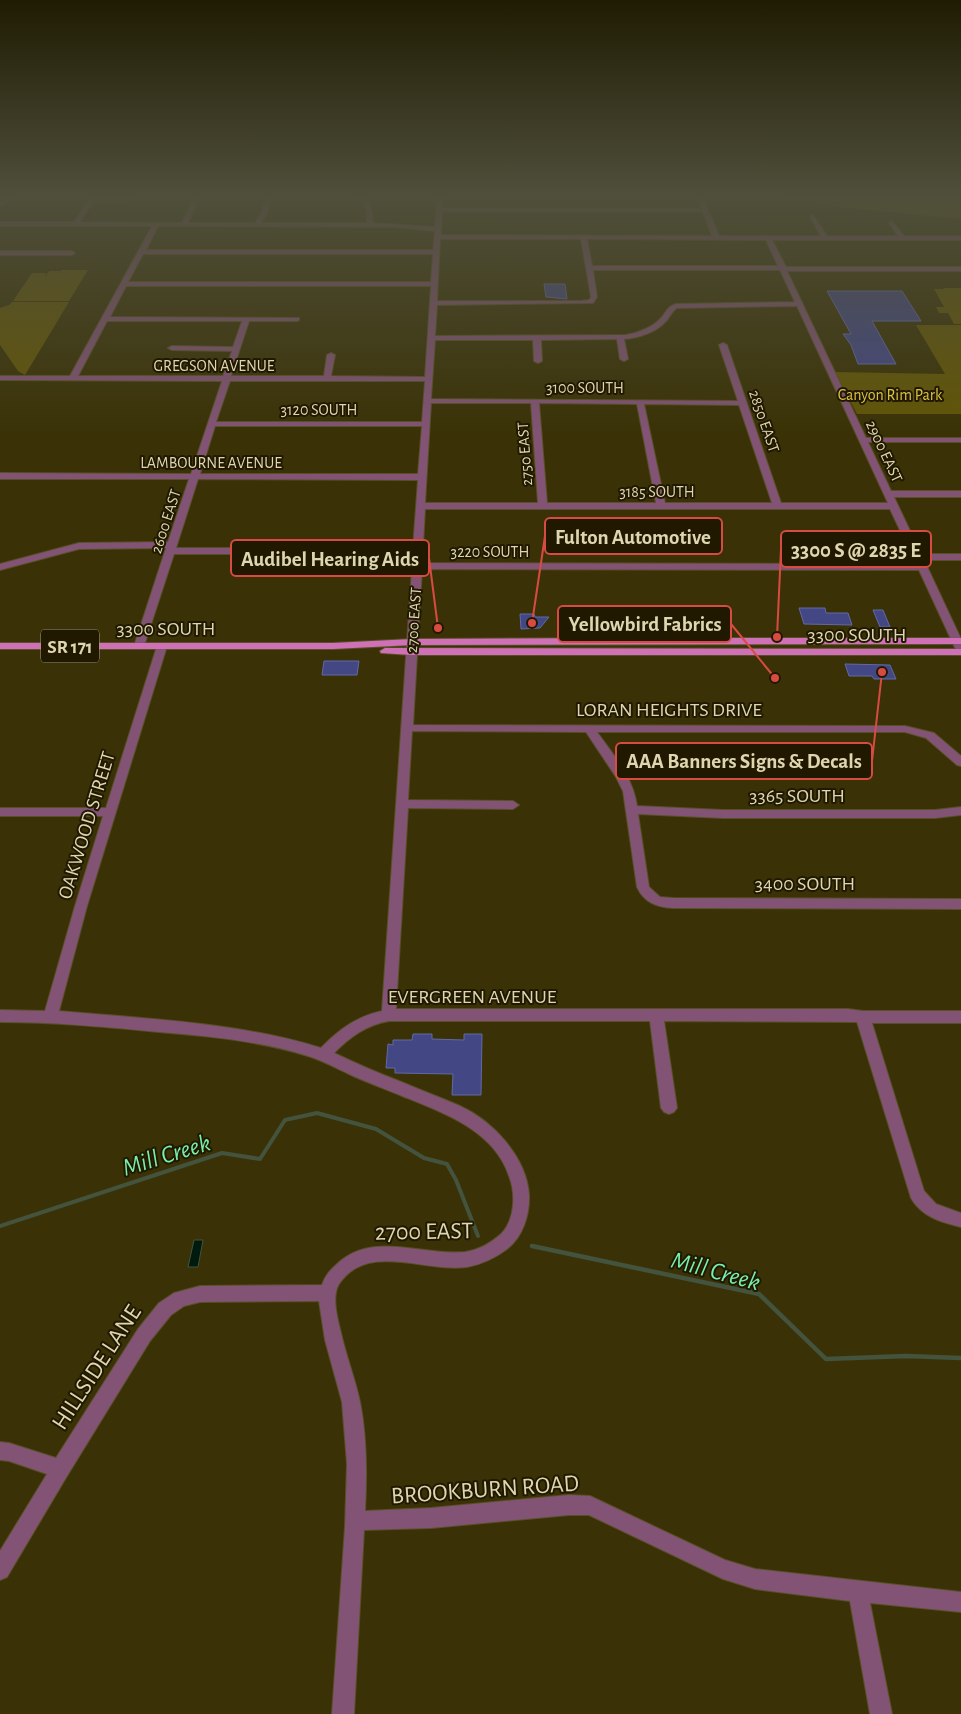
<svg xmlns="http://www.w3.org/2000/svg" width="961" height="1714" viewBox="0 0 961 1714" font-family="'Alegreya Sans',sans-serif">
<rect width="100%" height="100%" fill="#3a3206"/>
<path fill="#625506" d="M773,195h188v24l-154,-15z
M61,270h27l-19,31h-56l19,-28h14l-1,4 4,-6h11l-3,6z
M943,288h18v36h-7l-6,-11h-9l-3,-6h8l-10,-18h10z
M12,302h57l-44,73 -7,-4 -18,-26v-37l9,-3z
M916,325h45v89h-104l-22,-42 110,2z"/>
<path fill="#001b0d" stroke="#43533e" d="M194,1240h9l-5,27h-10z"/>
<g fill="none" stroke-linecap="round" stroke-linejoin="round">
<path stroke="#43533e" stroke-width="4" d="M0,1226l222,-73 38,6 25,-39 32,-7 59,16 48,29 23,6 9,16 22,56"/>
<path stroke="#43533e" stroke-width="4.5" d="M532,1246l227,48 67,65 80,-3 55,2"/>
</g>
<path fill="#434885" stroke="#6168a8" d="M544,284h21l2,15 -21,-2z
M827,291h75l19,30h-49l24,43h-38l-7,-19 -8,-11h8z
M799,608h26l1,5h22l4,12 -48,-1z
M873,610h10l7,17h-10z
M520,614h14l1,3h14l-9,11 -19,1z
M324,661h35l-2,14h-35z
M845,664l45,1 6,14h-22l-2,-3h-23z
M413,1034h19v5l32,1v-6h18l-1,61h-29l1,-21 -58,-1v-5h-9l2,-24 5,1v-5h19z"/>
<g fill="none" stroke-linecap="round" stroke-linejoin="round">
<defs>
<path id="minor" d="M13,195h8l-21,11v-4z
M92,195l41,4 -3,2h-36l-14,21 102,1 13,-28h6l-13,28h67l6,-10 5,-18h6l-5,18 -6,10h106c0,-18 -1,-17 -15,-28 18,0 21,13 21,28l62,4 2,-32h6l-1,13h259l-5,-13h6l17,41h102l-11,-19 3,-2 14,21h71l-9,-13 3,-2 12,15h57v4h-189l14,27h175v4h-174l79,167h95v4h-93l23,49h70v6h-67l27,57h40v6h-37l37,79v14l-5,-3 -37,-80 -497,-1 -9,156 492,1 29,7 27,23v10l-4,-1 -31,-27 -21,-6h-308c17,24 36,45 40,74l86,4h212l26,-3v8l-26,3h-212l-85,-4 11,73 11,10 13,1 288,1v10l-288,-1c-17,-1 -29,-6 -36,-21l-14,-96 -7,-14 -30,-45 -174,-1 -4,69 105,1 6,4 -6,4 -105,-1 -12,201h452l15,2h98v12h-89l52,168 12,13 25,9v14c-20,-5 -39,-10 -50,-29l-54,-176 -193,-1 13,87 -3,4 -5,2 -5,-2 -3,-4 -11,-87h-261c-23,4 -39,16 -55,32 23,11 46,21 70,30 18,8 38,15 56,23 33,15 66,51 69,88 1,20 -6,43 -22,55 -12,9 -24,15 -40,18 -42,6 -99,-26 -128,17 -8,13 -1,36 2,49 5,23 14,45 19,69 7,35 7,73 5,109l66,-3 138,-13 21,1 135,64 30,9 206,23v20l-91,-9 22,111h-22l-20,-113 -95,-12 -32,-10 -134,-64h-20l-138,13 -67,2 -10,184h-22l13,-187 2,-63 -5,-62 -17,-62 -6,-39 -119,1 -16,4 -13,9 -21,26 -83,135 -60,101 -7,3v-29l47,-77 -38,-13 -9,-1v-18l9,1 47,15 82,-129 21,-26 15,-10 26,-7 122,-1c3,-9 7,-14 14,-20 35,-35 86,-9 129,-13 14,-2 26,-9 36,-18 14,-14 15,-40 8,-58 -15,-46 -67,-64 -107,-80 -17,-7 -33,-13 -49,-20 -15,-7 -29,-15 -45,-20 -48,-15 -100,-20 -149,-24 -53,-5 -106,-10 -159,-10v-12l45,1 30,-105 28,-90h-103v-8h106l51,-162 5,-3 5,3 -80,260 -28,105c87,8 178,11 262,37 17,-18 36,-32 61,-37l31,-457h-239l-30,92 -5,3 -5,-3 32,-98 -87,1 -79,21v-6l79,-21 89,-1 21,-63h-189v-6l191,1 31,-93 -222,-1v-4h70l82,-150h-152v-4h74zM442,212h261l9,24 -271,-1zM158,226l237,1 40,4 -2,19h-287zM440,239h141l10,58 -2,3 -9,1h-143zM587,239l179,1 12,26h-186zM143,254h290l-2,28h-303zM593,270h187l15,32 -119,2c-8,2 -9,7 -14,13 -8,10 -24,16 -36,18l-191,1 2,-31 156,-2 4,-6zM126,286h305l-6,91 -94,-1 4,-21 -4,-2 -4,2 -3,21h-93l18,-55h48l2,-1v-2l-189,-1zM797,306l91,197h-107l-54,-158 -4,-2 -4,2 19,56 -307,-2 4,-59h98l1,21 4,2 4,-2 -1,-21 76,-1 3,20 4,2 4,-2 -4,-20c15,-1 33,-7 43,-19 4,-5 5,-9 10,-12zM107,321h135l-9,26 -61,-1 -4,2 4,2 60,1 -9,25h-145zM230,381h195l-3,41h-206zM431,403h100l7,100h-113zM539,403l98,1 19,99h-109zM644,404l95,1 33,98h-107zM215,426h207l-4,48h-218zM198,479l220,1 -5,68h-237zM425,509h465l26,55 -494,-1z
M0,251h72l3,2 -3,2h-72z"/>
<path id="major" d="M636,638h325v6l-549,1 -79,4h-333v-6h333l79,-4z
M385,648l576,1v6h-550l-30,-2 -1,-2z"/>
</defs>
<use href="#minor" stroke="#585025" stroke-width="2"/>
<use href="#major" stroke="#585025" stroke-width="2"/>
<use href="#minor" fill="#825375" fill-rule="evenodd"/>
<use href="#major" fill="#d071b7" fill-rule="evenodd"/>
</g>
<linearGradient id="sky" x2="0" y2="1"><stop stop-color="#201c03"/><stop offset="0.45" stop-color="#4f4f3b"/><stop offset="1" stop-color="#4f4f3b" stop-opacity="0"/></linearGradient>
<rect width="961" height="435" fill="url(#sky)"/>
<g text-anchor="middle" stroke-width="4" stroke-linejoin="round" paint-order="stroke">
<g font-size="16" fill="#ded6b1" stroke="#201900">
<text x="214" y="371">GREGSON AVENUE</text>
<text x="585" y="393">3100 SOUTH</text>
<text x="319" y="415">3120 SOUTH</text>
<text transform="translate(765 421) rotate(71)" y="6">2850 EAST</text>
<text transform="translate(885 451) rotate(65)" y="6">2900 EAST</text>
<text transform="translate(524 454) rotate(-94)" y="6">2750 EAST</text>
<text x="211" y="468">LAMBOURNE AVENUE</text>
<text x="657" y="497">3185 SOUTH</text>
<text transform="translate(165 521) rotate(-72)" y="6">2600 EAST</text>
<text x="490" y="557">3220 SOUTH</text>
<text transform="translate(413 620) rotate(-86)" y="6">2700 EAST</text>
</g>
<g font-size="16" fill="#dcc244" stroke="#201900">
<text x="890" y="400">Canyon Rim Park</text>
</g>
<rect fill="#201900" stroke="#a59d7c" stroke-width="1" x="41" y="629.5" width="58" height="33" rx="4"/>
<g font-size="19" font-weight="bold" fill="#ded6b1">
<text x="70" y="653">SR 171</text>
</g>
<g font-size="20" fill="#ded6b1" stroke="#201900">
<text x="166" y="635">3300 SOUTH</text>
<text x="857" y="641">3300 SOUTH</text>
<text x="669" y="716">LORAN HEIGHTS DRIVE</text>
<text x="797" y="802">3365 SOUTH</text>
<text transform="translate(86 825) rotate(-73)" y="7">OAKWOOD STREET</text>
<text x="805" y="890">3400 SOUTH</text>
<text x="472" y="1003">EVERGREEN AVENUE</text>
</g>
<g font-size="24" fill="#ded6b1" stroke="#201900">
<text transform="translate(424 1231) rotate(-1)" y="8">2700 EAST</text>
<text transform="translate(96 1367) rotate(-57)" y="8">HILLSIDE LANE</text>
<text transform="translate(485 1489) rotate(-4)" y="8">BROOKBURN ROAD</text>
</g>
<g font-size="25" font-style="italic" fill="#77f0ae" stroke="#201900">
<text transform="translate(166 1154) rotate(-17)" y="9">Mill Creek</text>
<text transform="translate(716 1270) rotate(15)" y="9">Mill Creek</text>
</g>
</g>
<path fill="none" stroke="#d84b43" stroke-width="2" d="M532 623L545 536M777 637L781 549M438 628L429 558M775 678L731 624M882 672L872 761"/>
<g fill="#d84b43" stroke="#201900" stroke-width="2">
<circle cx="532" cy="623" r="5"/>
<circle cx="777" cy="637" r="5"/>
<circle cx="438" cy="628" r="5"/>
<circle cx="775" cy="678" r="5"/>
<circle cx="882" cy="672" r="5"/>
</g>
<g fill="#201900" stroke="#d84b43" stroke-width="2">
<rect x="545" y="518" width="177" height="36" rx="5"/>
<rect x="781" y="531" width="150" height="36" rx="5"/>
<rect x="231" y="540" width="198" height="36" rx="5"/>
<rect x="558" y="606" width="173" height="36" rx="5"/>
<rect x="616" y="743" width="256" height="36" rx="5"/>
</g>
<g font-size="21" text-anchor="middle" font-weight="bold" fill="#ded6b1">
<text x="633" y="544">Fulton Automotive</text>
<text x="856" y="557">3300 S @ 2835 E</text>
<text x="330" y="566">Audibel Hearing Aids</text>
<text x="645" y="631">Yellowbird Fabrics</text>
<text x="744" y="768">AAA Banners Signs &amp; Decals</text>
</g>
</svg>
